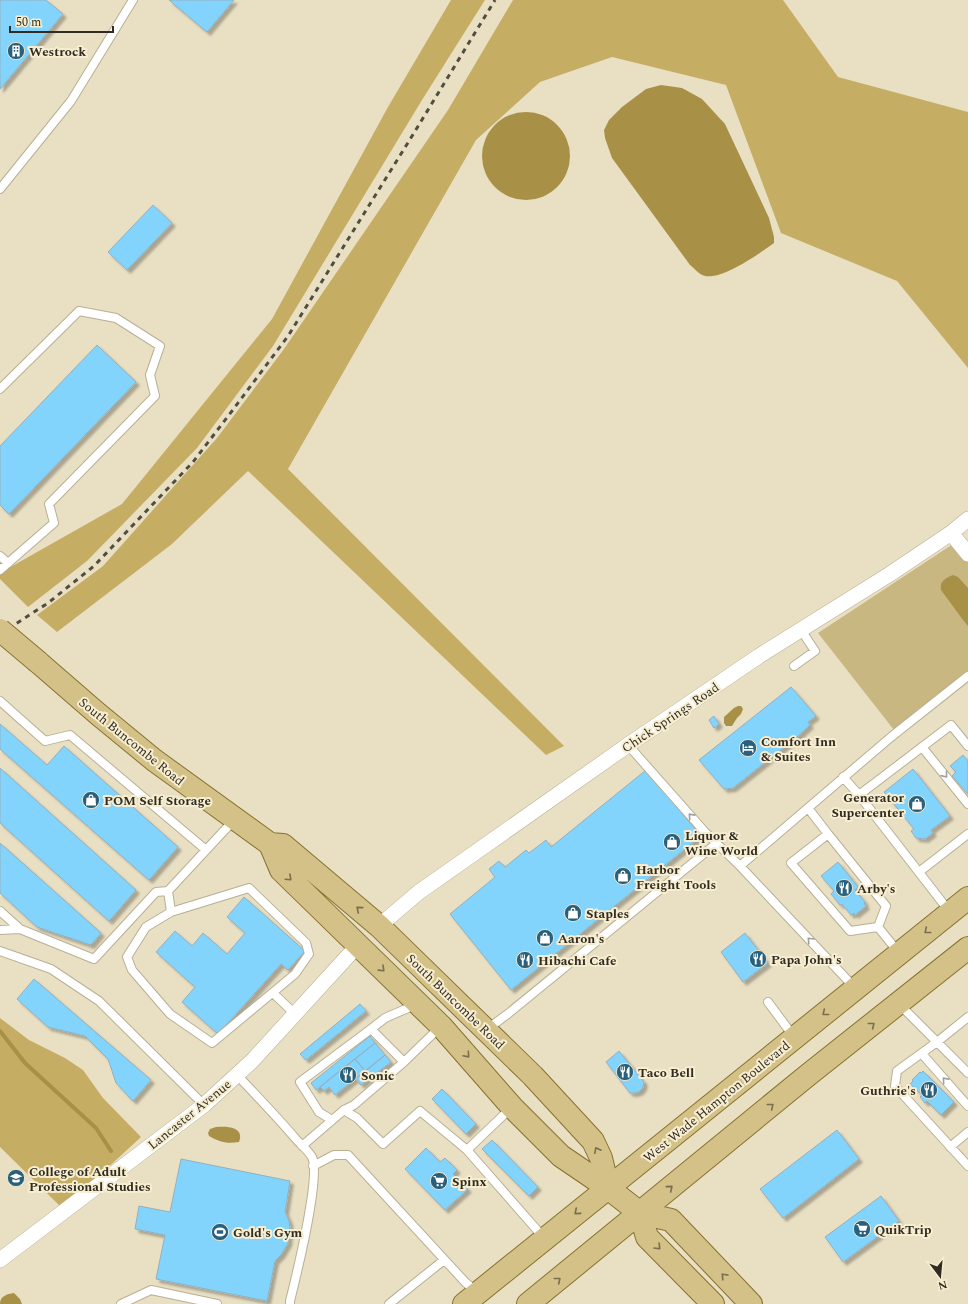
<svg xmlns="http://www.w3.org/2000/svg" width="968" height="1304" viewBox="0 0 968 1304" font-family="Spectral,serif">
<defs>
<filter id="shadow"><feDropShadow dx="3.5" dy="3.5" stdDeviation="1" flood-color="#0004"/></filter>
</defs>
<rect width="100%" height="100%" fill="#e9e0c4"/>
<path fill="#c9b781" d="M962,538l6,7v126l-74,59 -76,-97z"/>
<path fill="#c6ad64" d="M451,0h34l-63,100 -149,246 -76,102 -110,113 -59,46 -28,-28v-6l122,-69 150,-185 116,-212z
M513,0h270l55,77 130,35v256l-71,-87 -116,-48 -55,-148 -114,-28 -72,25 -64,58 -188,329 276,277 -18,9 -298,-284 -76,73 -115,88 -20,-17 66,-49 114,-128 67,-89 164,-239z
M0,1018l29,22 36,18 18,12 20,28 38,39 -78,72 -63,-62z"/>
<path fill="#a89046" d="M661,85l21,3 20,11 23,25 44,94 5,19v6c-14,10 -55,40 -72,32 -4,-2 -8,-7 -12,-10l-78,-107 -7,-20 -1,-8 5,-10 13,-13 24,-18z
M482 156a44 44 0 1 1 88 0a44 44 0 1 1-88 0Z
M953,575l5,2 10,11v38l-5,-6 -22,-30c-2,-9 5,-12 12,-15z
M738,706h3l2,3 -2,5 -4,4 -5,8h-6l-2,-3v-6l10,-9z
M216,1127c10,-1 29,-1 23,15 -12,2 -20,0 -30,-6l-1,-3 2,-4z
M14,1293l6,6 2,5h-22c0,-8 7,-10 14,-11z"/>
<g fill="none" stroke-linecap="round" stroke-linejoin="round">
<path stroke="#a89046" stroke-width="4" d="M0,1031l25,32 71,65 15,23"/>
</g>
<path fill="#83d4fd" stroke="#93afbf" filter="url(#shadow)" d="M0,0h46l17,14 -63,75z
M169,0h65l-27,32z
M153,205l19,18 -45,47 -19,-18z
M97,345l39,37 -127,132 -9,-9v-59z
M791,687l25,29 -8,6 2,3 -13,12 -64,51 -9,1 -25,-29z
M714,716l5,8 -5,4 -5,-8z
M0,724l47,41 17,-19 114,101 -29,33 -149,-131z
M963,755l5,6v33l-16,-18 4,-4 -6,-6z
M0,768l136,122 -27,31 -109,-98z
M913,769l37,47 -19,14 2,3 -8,6 -9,-1 -5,-7 3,-2 -30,-37z
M646,770l55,66 -190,154 -61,-76 45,-37 -6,-8 10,-8 6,6 21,-17 3,3 17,-13 5,7z
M0,843l101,90 -10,12 -54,-18 -37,-34z
M838,862l20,25 -3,3 10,12 -1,1 2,3 -11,9 -1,-2 -3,2 -9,-11 -2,1 -9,-11 3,-3 -13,-15z
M244,897l61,54 -17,19 -7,-6 -63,70 -36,-32 13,-15 -39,-35 19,-21 17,15 11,-13 24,21 18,-21 -18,-16z
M745,933l23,30 -25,19 -22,-30z
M34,979l117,101 -18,21 -17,-18 -8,-24 -23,-23 -37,-9 -31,-28z
M360,1004l6,7 -60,49 -6,-6z
M370,1036l5,7 -59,47 -5,-7z
M375,1043l10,12 -20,16 -10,-12z
M619,1051l25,31 -1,5 -3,4 -5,2h-5l-24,-31z
M385,1055l6,7 -30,23 -5,-6z
M355,1059l10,12 -30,24 -6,-8 -5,4 -4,-4z
M923,1071l31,31 -13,13 -14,-14 -2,2 -5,-6 2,-2 -12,-11 3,-3 -1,-1 8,-8 1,1z
M442,1089l34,35 -10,10 -34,-35z
M837,1130l22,29 -76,59 -23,-29z
M492,1140l46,47 -9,9 -47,-47z
M426,1148l14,14 5,-4 12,12 -4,4 15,15 -23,21 -40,-41z
M181,1159l109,22 -5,31 4,9 1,7 -2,15 -7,12 -6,6 -8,40 -111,-22 9,-44 -30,-6 4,-23 31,6z
M881,1196l18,25 -56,41 -18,-25z"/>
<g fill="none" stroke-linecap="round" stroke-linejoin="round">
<defs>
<path id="service" d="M0,189l71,-88 62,-101
M0,389l79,-78 37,7 44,28 -10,29 5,21 -106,108 5,19 -54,47
M0,556l8,7
M794,666l21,-15 -14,-21
M0,701l45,40 25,-6 136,115
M628,745l76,86 36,35 115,122
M922,747l46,57
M843,777l16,18 92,-70 17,21
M859,795l90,116
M808,808l20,26
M828,834l58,72 -8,21 -28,4 -59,-68z
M740,866l151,-129 77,-61
M919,872l49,-38
M0,911l20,18 74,30 62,-67 12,-1
M171,912l78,-24 57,55 3,11 -14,20 -83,69 -42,-29 -38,-44 -5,-13 19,-30 25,-15 -3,-21 66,-71
M878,927l21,26
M0,930l20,-1
M0,951l51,18 48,32 105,104
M273,993l22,21
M415,1002l-7,6 -23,10 -14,11 33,33 36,-35
M768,1002l26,35
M899,1004l69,69
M968,1017l-31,25 -40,29 -2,15 73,80
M486,1030l23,-17 208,-170
M922,1054l46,52
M237,1075c20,21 40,42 58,63 5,6 13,12 17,19 9,19 -16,120 -22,144v3
M344,1110l13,8 26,26 37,-33 47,39 44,-42
M332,1120l-13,-8 -19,-30 71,-53
M302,1146l42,-36 10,-5 50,-43
M950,1147l18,-15
M467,1150l77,88
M313,1166l21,-11h14l118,128 12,9
M121,1304l30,-14 66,14
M389,1304l55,-44"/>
<path id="minor" d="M951,533l17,21
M379,926l40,-34 209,-147 131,-89 131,-82 61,-41 17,-14
M0,1260l204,-155 48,-44 106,-116"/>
<path id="primary" d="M38,662l60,52 56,46 116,84 13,1 96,81 154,150 60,65 8,17 7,30
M270,844l11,26 160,156 71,81 49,49 47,32 32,25 31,7 80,84
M640,1213l7,24 66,67
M464,1304l504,-406
M528,1304l280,-229 160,-127"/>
</defs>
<use href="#service" stroke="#b8af94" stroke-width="10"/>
<use href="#minor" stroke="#b8af94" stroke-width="16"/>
<use href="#primary" stroke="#86722f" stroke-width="24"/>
<use href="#service" stroke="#fff" stroke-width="8"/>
<use href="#minor" stroke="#fff" stroke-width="15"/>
<use href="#primary" stroke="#d3c187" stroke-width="22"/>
<path stroke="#524d3f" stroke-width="3" stroke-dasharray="5 5" stroke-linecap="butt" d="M0,634l48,-31 46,-37 99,-104 39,-51 56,-75 121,-195 86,-141"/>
<defs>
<path id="primary-bridge" d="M0,630l38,32"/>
</defs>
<use href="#primary-bridge" stroke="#86722f" stroke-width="24" stroke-linecap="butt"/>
<use href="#primary-bridge" stroke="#d3c187" stroke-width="22"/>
</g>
<defs><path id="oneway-chevron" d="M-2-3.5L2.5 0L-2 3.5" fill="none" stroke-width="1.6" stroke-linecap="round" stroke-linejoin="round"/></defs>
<g stroke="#a2a09b">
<use href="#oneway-chevron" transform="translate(945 775) rotate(51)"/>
<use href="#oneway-chevron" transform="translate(691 816) rotate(-132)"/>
<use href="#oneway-chevron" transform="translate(810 940) rotate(-133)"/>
<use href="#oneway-chevron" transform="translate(945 1080) rotate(-132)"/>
</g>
<g stroke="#796f4f">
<use href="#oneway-chevron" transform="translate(289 878) rotate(43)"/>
<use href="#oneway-chevron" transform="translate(359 909) rotate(-140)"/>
<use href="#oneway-chevron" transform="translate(927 931) rotate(141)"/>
<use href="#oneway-chevron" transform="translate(382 969) rotate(44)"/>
<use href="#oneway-chevron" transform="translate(825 1013) rotate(141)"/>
<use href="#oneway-chevron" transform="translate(872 1025) rotate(-38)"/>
<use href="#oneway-chevron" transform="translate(467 1055) rotate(49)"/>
<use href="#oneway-chevron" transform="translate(771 1106) rotate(-39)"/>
<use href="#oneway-chevron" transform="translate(597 1150) rotate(-116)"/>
<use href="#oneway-chevron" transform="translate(670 1188) rotate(-40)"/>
<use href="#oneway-chevron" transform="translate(577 1212) rotate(140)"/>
<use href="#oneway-chevron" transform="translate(658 1247) rotate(46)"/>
<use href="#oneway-chevron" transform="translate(724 1276) rotate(-133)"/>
<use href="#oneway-chevron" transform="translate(558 1280) rotate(-39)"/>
</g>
<defs>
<symbol id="building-disc" viewBox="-11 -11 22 22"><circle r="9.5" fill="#29607b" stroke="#f7edd1"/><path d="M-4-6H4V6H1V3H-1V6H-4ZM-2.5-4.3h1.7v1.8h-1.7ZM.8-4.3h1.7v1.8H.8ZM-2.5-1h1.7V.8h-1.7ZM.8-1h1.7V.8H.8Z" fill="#fff"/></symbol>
<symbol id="hotel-disc" viewBox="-11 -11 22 22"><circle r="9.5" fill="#29607b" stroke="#f7edd1"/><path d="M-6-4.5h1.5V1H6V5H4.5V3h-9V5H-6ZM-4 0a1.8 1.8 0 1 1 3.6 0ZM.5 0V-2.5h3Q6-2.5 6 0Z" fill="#fff"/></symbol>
<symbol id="shop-disc" viewBox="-11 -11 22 22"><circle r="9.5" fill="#29607b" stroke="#f7edd1"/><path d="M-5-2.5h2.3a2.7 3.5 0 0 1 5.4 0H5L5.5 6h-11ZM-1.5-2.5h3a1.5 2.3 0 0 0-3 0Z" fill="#fff"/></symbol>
<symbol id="restaurant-disc" viewBox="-11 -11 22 22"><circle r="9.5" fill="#29607b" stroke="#f7edd1"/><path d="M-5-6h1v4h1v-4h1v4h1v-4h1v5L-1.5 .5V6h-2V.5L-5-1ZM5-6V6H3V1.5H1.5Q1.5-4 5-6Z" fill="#fff"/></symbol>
<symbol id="university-disc" viewBox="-11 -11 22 22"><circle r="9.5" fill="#29607b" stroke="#f7edd1"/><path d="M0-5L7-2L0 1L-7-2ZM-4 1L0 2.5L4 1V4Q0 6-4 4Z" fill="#fff"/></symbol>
<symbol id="supermarket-disc" viewBox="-11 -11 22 22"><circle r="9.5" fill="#29607b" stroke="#f7edd1"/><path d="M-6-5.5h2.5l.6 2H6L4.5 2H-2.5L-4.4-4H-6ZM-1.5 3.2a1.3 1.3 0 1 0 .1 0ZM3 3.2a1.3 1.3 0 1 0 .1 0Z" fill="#fff"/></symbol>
<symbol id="stadium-disc" viewBox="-11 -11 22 22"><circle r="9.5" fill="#29607b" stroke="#f7edd1"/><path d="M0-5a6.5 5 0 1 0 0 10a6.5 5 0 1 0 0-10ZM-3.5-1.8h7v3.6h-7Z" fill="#fff"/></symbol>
</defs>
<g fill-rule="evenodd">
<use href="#building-disc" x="6" y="41" width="20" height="20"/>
<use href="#hotel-disc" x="738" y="738" width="20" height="20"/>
<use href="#shop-disc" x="81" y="790" width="20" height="20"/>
<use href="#shop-disc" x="907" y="794" width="20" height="20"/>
<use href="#shop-disc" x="662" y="832" width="20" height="20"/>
<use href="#shop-disc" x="613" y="866" width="20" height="20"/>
<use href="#restaurant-disc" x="834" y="878" width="20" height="20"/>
<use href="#shop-disc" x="563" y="903" width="20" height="20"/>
<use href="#shop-disc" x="535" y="928" width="20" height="20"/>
<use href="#restaurant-disc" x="748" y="949" width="20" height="20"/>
<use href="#restaurant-disc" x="515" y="950" width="20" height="20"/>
<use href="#restaurant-disc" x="615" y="1062" width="20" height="20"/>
<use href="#restaurant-disc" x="338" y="1065" width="20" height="20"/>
<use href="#restaurant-disc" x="919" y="1080" width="20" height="20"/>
<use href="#university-disc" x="6" y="1168" width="20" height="20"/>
<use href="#supermarket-disc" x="429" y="1171" width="20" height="20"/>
<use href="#supermarket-disc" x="852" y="1219" width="20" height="20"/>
<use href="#stadium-disc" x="210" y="1222" width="20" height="20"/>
</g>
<g text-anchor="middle" stroke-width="4" stroke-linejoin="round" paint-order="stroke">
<g font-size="13" font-weight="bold" fill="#302c21" stroke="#f7edd1" text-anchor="start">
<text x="29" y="56">Westrock</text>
<text x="761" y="746">Comfort Inn<tspan x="761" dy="15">&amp; Suites</tspan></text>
<text x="904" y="802" text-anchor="end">Generator<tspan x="904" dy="15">Supercenter</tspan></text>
<text x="104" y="805">POM Self Storage</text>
<text x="685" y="840">Liquor &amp;<tspan x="685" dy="15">Wine World</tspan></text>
<text x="636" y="874">Harbor<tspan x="636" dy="15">Freight Tools</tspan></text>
<text x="857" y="893">Arby's</text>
<text x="586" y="918">Staples</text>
<text x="558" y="943">Aaron's</text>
<text x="771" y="964">Papa John's</text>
<text x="538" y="965">Hibachi Cafe</text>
<text x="638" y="1077">Taco Bell</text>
<text x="361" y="1080">Sonic</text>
<text x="916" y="1095" text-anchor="end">Guthrie's</text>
<text x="29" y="1176">College of Adult<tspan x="29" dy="15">Professional Studies</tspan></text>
<text x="452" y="1186">Spinx</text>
<text x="875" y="1234">QuikTrip</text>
<text x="233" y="1237">Gold's Gym</text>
</g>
<g font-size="13" fill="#302c21" stroke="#f7edd1">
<text transform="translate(670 717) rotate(-34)" y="5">Chick Springs Road</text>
<text transform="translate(132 741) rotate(39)" y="5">South Buncombe Road</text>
<text transform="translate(456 1001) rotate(44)" y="5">South Buncombe Road</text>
<text transform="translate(716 1101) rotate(-39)" y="5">West Wade Hampton Boulevard</text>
<text transform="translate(189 1114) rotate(-39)" y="5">Lancaster Avenue</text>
</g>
</g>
<g transform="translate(940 1276) rotate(164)" stroke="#f7edd1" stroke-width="3" paint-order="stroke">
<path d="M0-3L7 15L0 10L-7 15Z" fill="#302c21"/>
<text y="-6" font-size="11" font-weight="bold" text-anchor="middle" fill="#302c21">N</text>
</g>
<path d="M10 26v6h103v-6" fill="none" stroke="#302c21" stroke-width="2"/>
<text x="16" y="26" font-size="12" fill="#302c21" stroke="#f7edd1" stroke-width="3" paint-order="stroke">50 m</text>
</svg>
